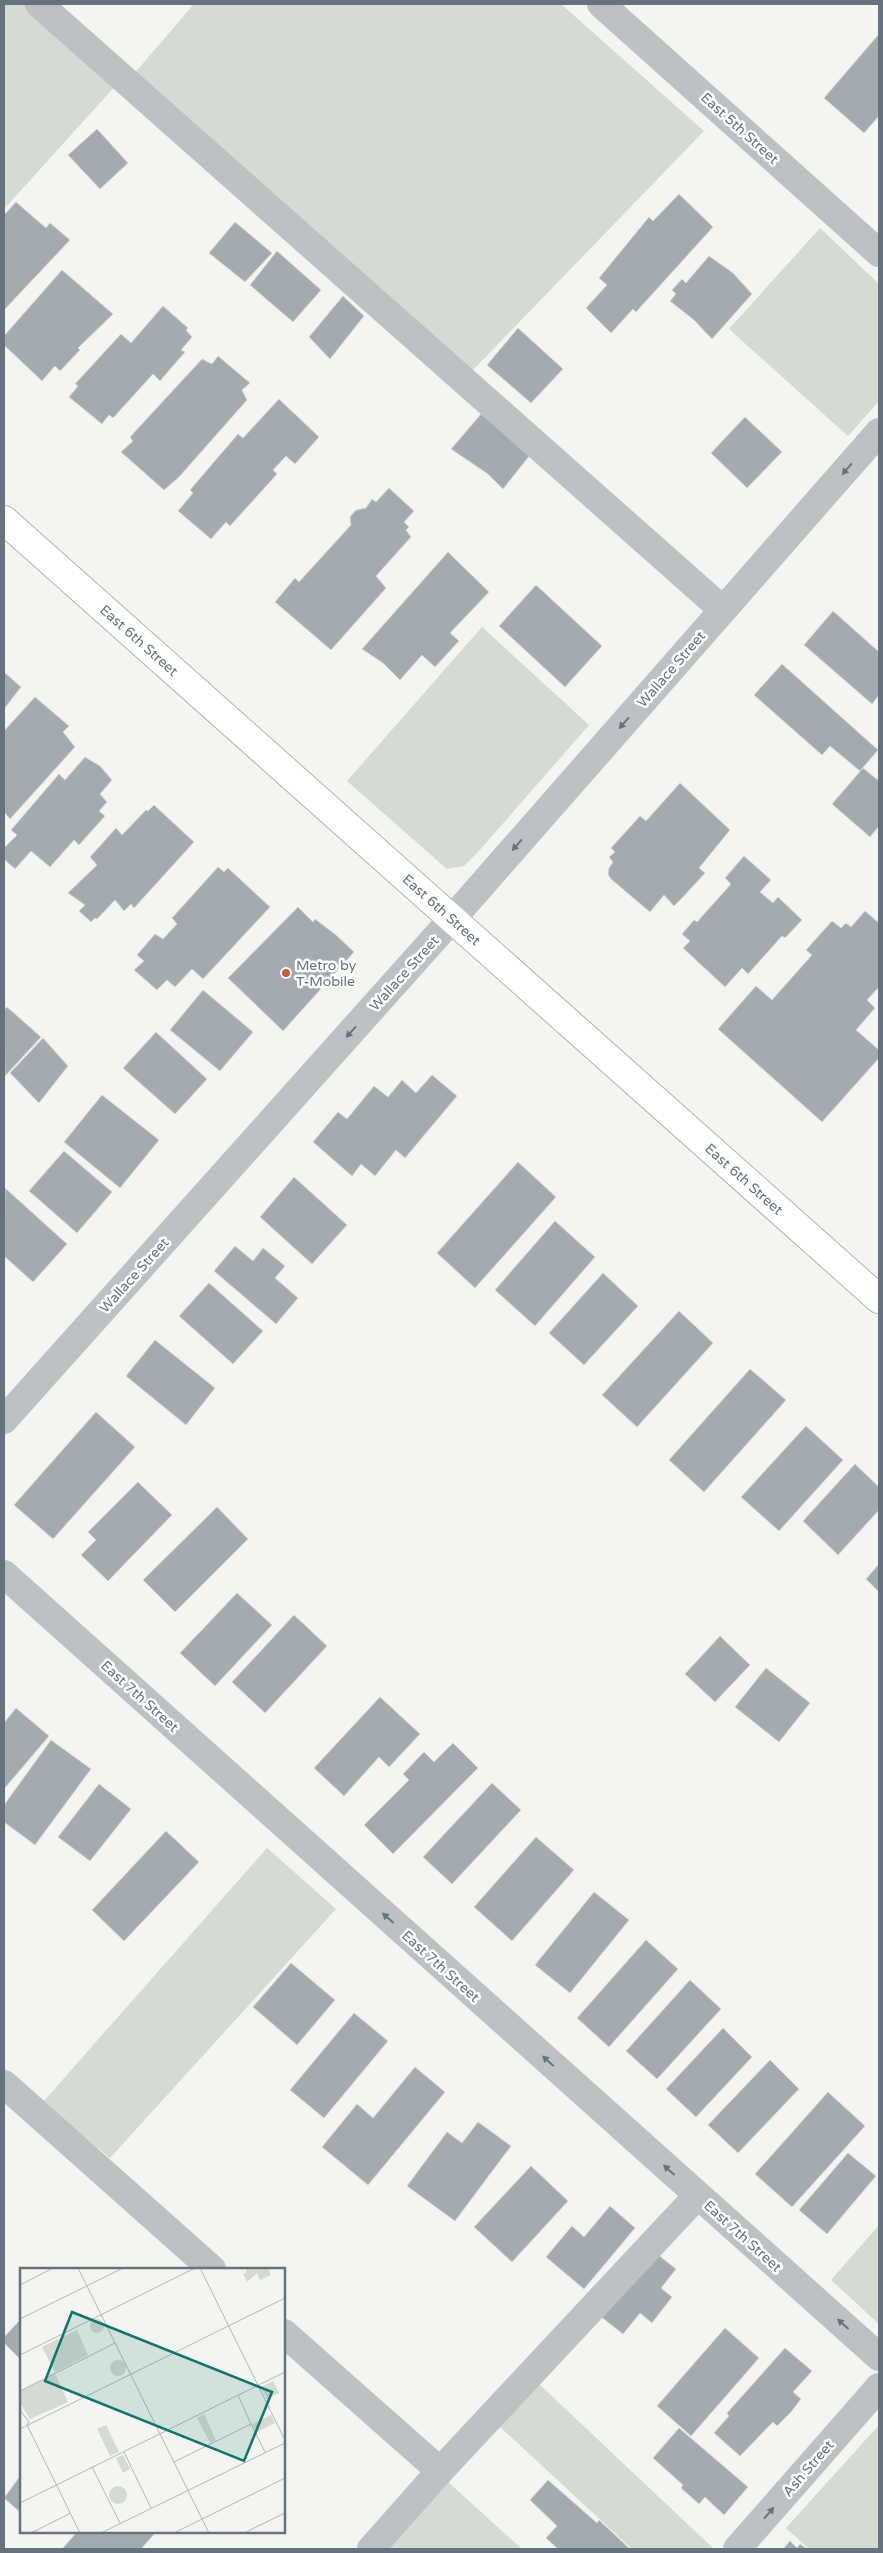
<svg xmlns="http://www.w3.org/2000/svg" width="883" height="2553" viewBox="0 0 883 2553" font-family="'Varela Round',sans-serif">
<rect width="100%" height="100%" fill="#f4f4f0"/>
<path fill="#d5dad2" d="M4,4h21l93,79 -114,126z
M194,4h367l143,127 -232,240 -339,-296z
M820,228l59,56v117l-31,35 -119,-107z
M482,627l107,98 -111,127 -14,14 -17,3 -100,-88z
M267,1848l69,61 -226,249 -67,-56z
M879,2225v99l-48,-44z
M538,2383l176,166h-82l-133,-123z
M879,2425v124h-70l-23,-21z
M448,2482l74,67h-132z"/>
<path fill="#a4abb0" stroke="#d5d5d3" d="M879,34v82l-15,17 -40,-35z
M97,129l31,34 -28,26 -32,-34z
M679,194l34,33 -77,85 -3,-3 -22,24 -25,-25 21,-23 -8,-7 50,-61 4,4z
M16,202l30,26 4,-5 20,17 -66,70v-95z
M235,222l37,31 -27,29 -36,-29z
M277,251l44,39 -28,32 -43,-37z
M709,256l24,17 19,21 -40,45 -18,-19 -24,-19 6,-7 -4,-4 10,-11 4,4z
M62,270l51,44 -35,34 2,2 -20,21 -5,-5 -13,15 -38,-36v-9z
M343,296l21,20 -34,43 -21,-22z
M163,306l25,22 -2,2 6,7 -11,13 4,2 -25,29 -7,-7 -40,44 -4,-3 -7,9 -33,-27 9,-11 -3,-2 46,-50 10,9z
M518,328l45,41 -32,34 -44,-38z
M218,356l32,27 -8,7 5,10 -68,77 -15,13 -43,-38 12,-11 -3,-4 72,-78 10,5z
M279,399l40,38 -24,27 -9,-8 -13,14 4,4 -47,52 -4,-4 -15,17 -33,-28 15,-18 -3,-3 48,-56 5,4z
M488,406l46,44 -31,39 -15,-15 -37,-25z
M745,417l37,35 -35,36 -36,-35z
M389,488l25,23 -10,11 5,5 -3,3 5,7 -35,39 10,12 -55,62 -56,-48 20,-24 4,4 52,-57 -1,-8 6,-7 10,-2 6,-9 4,3z
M448,552l41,40 -39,41 9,8 -24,26 -13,-12 -22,25 -17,-17 -21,-14z
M536,585l66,61 -37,41 -66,-61z
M833,611l46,41v43l-7,9 -68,-59z
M782,664l96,86 -18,21 -30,-25 -8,9 -68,-60z
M4,672l17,15 -17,22z
M35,697l34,29 -6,6 12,15 -65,72 -6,-7v-81z
M85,757l15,9 12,14 -12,14 7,8 -8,9 6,5 -26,29 -5,-5 -24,27 -19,-16 -16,18 -11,-10v-11l13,-13 -6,-5 48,-56 6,6z
M863,768l16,13v45l-9,11 -38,-33z
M680,783l50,47 -31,38 6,5 -22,24 -9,9 -10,-11 -14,17 -39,-33 -3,-5 1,-6 4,-6 -4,-5 6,-5 -4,-4 29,-32 6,5z
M154,805l40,37 -60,66 -3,-4 -7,7 -9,-11 -18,19 -2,-1 -4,4 -12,-11 6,-6 -17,-12 29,-28 -7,-8 26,-29 6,7 24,-25 2,1z
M744,856l27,24 -11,12 13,11 5,-6 24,23 -17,18 -3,-2 -34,38 -6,-6 -17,19 -42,-39 7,-7 -8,-7 12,-14 3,2 34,-38 -6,-6z
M218,867l6,5 4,-4 42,39 -67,72 -11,-10 -17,18 -8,-7 -10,10 -23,-20 10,-9 -7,-6 18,-21 8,5 14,-15 -5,-6z
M298,907l15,15 2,-3 21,16 18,17 -71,79 -55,-53z
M865,911l14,12v64l-12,13 8,8 -19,22 23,20v8l-57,64 -104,-93 38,-43 16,14 40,-45 -6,-5 26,-29 9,7 5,-5 5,4z
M203,990l50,42 -33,39 -50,-41z
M7,1007l34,30 -36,39 -1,-66z
M156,1032l51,47 -32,35 -52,-46z
M43,1038l25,28 -29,37 -29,-30z
M432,1075l25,21 -52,62 -9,-8 -21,26 -14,-12 -9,12 -39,-34 25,-30 9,7 27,-33 14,11 14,-17 14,13z
M102,1095l57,45 -39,48 -56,-46z
M64,1151l48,41 -35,41 -48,-42z
M518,1162l38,35 -81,91 -38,-35z
M294,1177l53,48 -35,39 -52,-47z
M5,1188l62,56 -34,38 -29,-26z
M555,1221l40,36 -60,69 -40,-36z
M235,1246l18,15 10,-13 22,18 -10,12 23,20 -22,26 -62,-53z
M603,1273l35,33 -54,59 -35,-32z
M209,1283l54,48 -30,33 -54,-48z
M679,1311l34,32 -76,84 -35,-32z
M155,1340l60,48 -29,37 -60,-49z
M750,1369l36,31 -82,92 -35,-32z
M96,1412l39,35 -82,92 -39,-34z
M806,1426l37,34 -64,71 -38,-34z
M855,1464l24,23v23l-41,45 -35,-34z
M138,1482l34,33 -64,66 -27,-26 15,-15 -8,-8z
M217,1507l31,32 -73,73 -32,-32z
M879,1564v28l-13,-13z
M237,1593l35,32 -57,61 -35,-33z
M294,1615l33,31 -62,67 -33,-31z
M720,1636l30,29 -35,37 -30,-28z
M766,1668l44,35 -31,39 -44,-35z
M380,1697l40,37 -31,33 -10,-10 -35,39 -30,-28z
M16,1708l33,28 -45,53v-66z
M51,1740l40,29 -56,76 -31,-23v-17z
M453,1743l25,25 -85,86 -29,-29 45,-45 -6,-6 21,-22 10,10z
M492,1783l29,27 -69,74 -29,-27z
M99,1784l32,25 -41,52 -32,-24z
M166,1831l33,31 -75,79 -32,-31z
M536,1837l38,33 -62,71 -38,-34z
M594,1892l35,28 -59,73 -35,-28z
M646,1940l32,29 -69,78 -32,-29z
M291,1963l44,37 -38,45 -44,-38z
M690,1980l31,29 -64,70 -31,-28z
M354,2013l34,28 -64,77 -34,-28z
M723,2028l29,29 -56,60 -30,-28z
M770,2060l29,29 -61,64 -30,-28z
M415,2067l30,25 -77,93 -46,-38 35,-43 16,14z
M828,2092l37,34 -73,81 -37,-33z
M478,2122l33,24 -56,75 -48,-35 40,-54 15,11z
M848,2153l28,23 -49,58 -28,-24z
M531,2166l37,35 -56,61 -38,-35z
M610,2206l25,22 -51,61 -38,-32 26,-31 12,11z
M652,2250l24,19 -15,19 11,9 -20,26 -12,-10 -17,21 -23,-18z
M21,2319v41l-17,-17v-6z
M725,2328l34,30 -68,78 -34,-30z
M785,2348l27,23 -19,21 8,7 -10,13 -14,14 -4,-4 -33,34 -26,-23 15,-17 -2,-3z
M679,2428l69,59 -24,28 -19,-18 -6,7 -18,-16 2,-3 -30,-27z
M21,2475v38l-17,-15z
M548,2480l49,43 2,-3 31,29h-72l-12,-11 11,-12 -27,-26z
M77,2532h79l-15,17h-79z
M790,2541l7,7 3,-4 7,5h-24z"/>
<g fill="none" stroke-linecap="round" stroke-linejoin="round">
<defs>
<g id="major">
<path id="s1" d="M4,520l875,779"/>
</g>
</defs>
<use href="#major" stroke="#b1b5b8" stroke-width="30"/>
<path stroke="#bdc1c4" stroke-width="28" d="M39,4l684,606
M601,4l278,249
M4,1420l448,-501 427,-487
M4,1574l875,783
M4,2084l208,185
M284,2333l156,138 -69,78
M440,2471l258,-276
M737,2549l142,-162"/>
<use href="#major" stroke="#fff" stroke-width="28"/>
</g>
<defs><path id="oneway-solid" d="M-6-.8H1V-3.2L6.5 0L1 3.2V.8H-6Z" transform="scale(1.25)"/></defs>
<g fill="#66737e">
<use href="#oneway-solid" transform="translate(847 469) rotate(131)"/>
<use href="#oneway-solid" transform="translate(624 723) rotate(131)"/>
<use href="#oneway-solid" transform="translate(517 845) rotate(131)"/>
<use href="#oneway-solid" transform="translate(351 1032) rotate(132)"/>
<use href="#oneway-solid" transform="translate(388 1918) rotate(-138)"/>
<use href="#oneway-solid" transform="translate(548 2061) rotate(-138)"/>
<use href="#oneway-solid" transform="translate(669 2170) rotate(-138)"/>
<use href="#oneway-solid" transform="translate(843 2324) rotate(-138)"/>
<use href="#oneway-solid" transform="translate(769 2513) rotate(-49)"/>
</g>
<circle fill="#cf5a35" stroke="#fff" stroke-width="2" cx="286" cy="973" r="5"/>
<g text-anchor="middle" stroke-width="5" stroke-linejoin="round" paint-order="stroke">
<g font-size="14" fill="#66737e" stroke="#fff">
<text transform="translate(740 128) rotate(42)" y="5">East 5th Street</text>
<text dy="5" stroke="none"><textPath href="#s1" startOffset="181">East 6th Street</textPath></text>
<text transform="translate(671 669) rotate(-49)" y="5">Wallace Street</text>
<text dy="5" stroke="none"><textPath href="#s1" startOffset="586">East 6th Street</textPath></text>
<text transform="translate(404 973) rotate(-48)" y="5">Wallace Street</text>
<text dy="5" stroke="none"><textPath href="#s1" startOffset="991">East 6th Street</textPath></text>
<text transform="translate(134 1275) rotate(-48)" y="5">Wallace Street</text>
<text transform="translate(140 1696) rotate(42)" y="5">East 7th Street</text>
<text transform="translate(441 1966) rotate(42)" y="5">East 7th Street</text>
<text transform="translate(743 2236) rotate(42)" y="5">East 7th Street</text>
<text transform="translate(808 2468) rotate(-49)" y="5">Ash Street</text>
</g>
<g font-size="14" fill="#66737e" stroke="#fff" text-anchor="start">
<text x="296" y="970">Metro by<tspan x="296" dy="16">T-Mobile</tspan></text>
</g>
</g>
<g transform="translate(20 2268)">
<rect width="265" height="265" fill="#f4f4f0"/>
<path d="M225,0h23l3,7 -11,5 -3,-7 -10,9 -4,-8 4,-2zM70 58a7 7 0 1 1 14 0a7 7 0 1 1-14 0ZM57,62l11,25 -33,17 -13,-25zM90 100a8 8 0 1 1 16 0a8 8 0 1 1-16 0ZM35,106l13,28 -38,17 -10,-16v-12zM253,113l6,12 -12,6 -6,-12zM184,146l12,26 -6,3 -13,-25zM251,147l4,8 -18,9 -5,-8zM86,157l13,27 -9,4 -13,-27zM103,187l7,14 -7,4 -7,-15zM89 227a9 9 0 1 1 18 0a9 9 0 1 1-18 0Z" fill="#d5dad2"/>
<path fill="none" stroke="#b2b8bb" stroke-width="1" d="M58,0l131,265M180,0l85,172M0,17l33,-17M0,51l103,-51M0,87l175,-87M0,123l95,-48M218,127l13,29M0,142l9,12 -2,3M7,157l53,108M0,161l265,-131M104,184l27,56M154,194l77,-38 14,28M72,199l28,56M0,235l265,-131M11,265l40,-20M81,265l184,-90M154,265l111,-55M224,265l41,-20"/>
<path fill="#0f766e" fill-opacity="0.15" stroke="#0f766e" stroke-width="2.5" d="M52,44l200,80 -28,69 -199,-80z"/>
<rect width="265" height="265" fill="none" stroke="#66737e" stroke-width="2.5"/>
</g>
<rect width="883" height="2553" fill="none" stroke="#66737e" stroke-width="10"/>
</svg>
